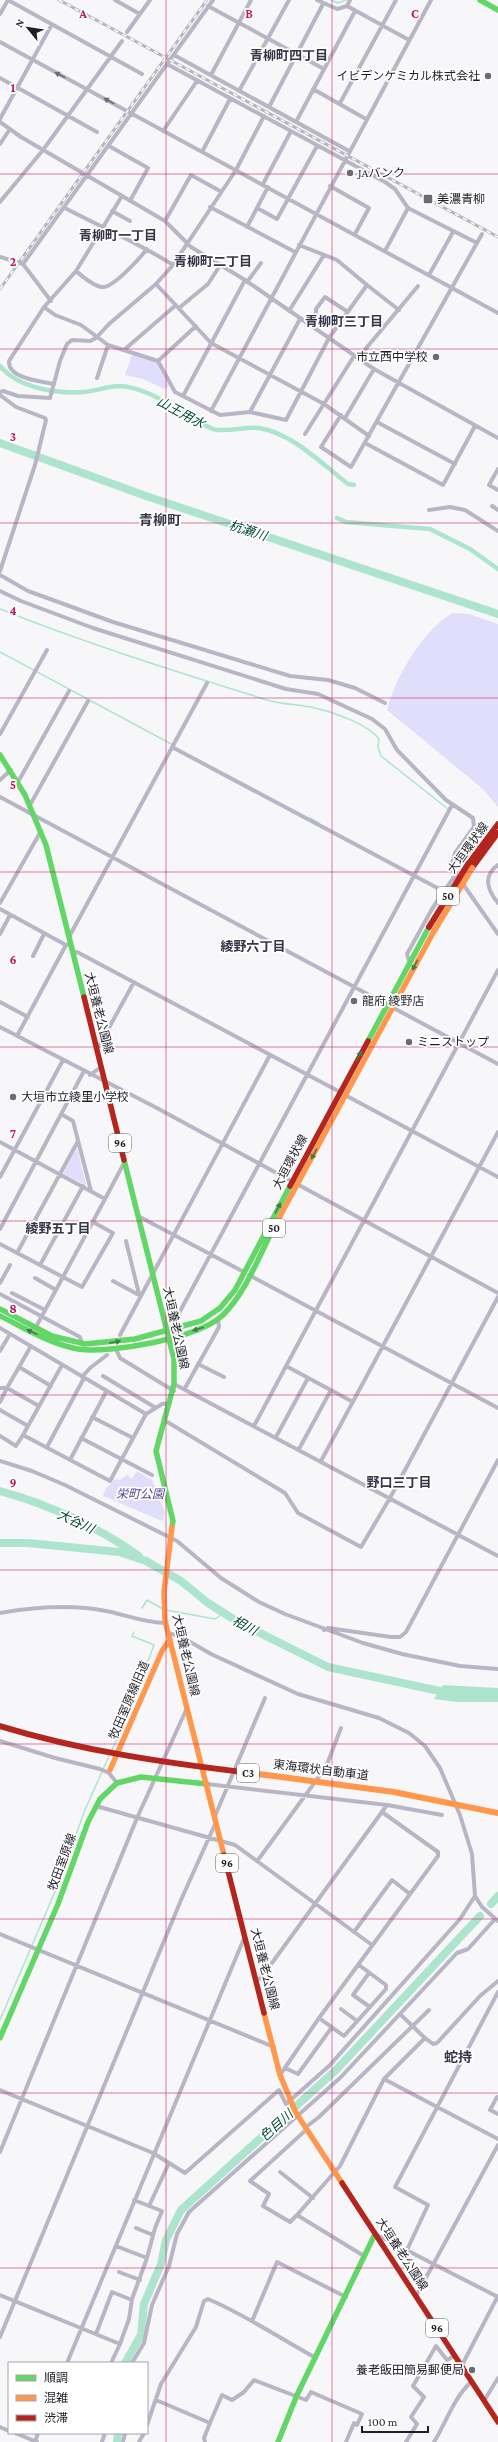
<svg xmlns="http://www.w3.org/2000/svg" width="498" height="2442" viewBox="0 0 498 2442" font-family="'Crimson Pro','Noto Sans JP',serif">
<rect width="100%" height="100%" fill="#f7f7fa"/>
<path fill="#e0defa" d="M132,355l25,7 12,24 -4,3 -22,-10 -18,-4z
M453,613l16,1 29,10v183l-15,-18 -96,-79c8,-32 36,-81 66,-97z
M77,1147l9,38 -23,-11z
M137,1471l15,9 13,33 -3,8 -59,-25 3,-8 9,-9 5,1 7,-5 5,4z"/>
<path fill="#ade4cd" d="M443,1685l55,3v14h-41l-23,-3z"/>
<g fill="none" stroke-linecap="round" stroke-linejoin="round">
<path stroke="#ade4cd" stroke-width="1.5" d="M331,0l7,3 8,-3
M0,609c87,35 178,63 267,91 16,5 32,4 48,8 18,4 53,16 64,31l-1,8 3,9 67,53
M0,652l173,93
M310,818l9,5
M142,1608l5,-8 16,9
M166,1610l49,9 9,-6
M111,1752l19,-43 24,-64 -22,-9 2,-4
M0,2020l57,-133 28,-77 24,-54"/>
<path stroke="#ade4cd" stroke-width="4.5" d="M0,366c18,22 56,28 84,26 12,-1 24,-6 36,-6 34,2 63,31 93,43 11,4 33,-3 46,-1 33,5 63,36 89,56l6,1
M337,518l9,4 84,7 40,20 28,20"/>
<path stroke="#ade4cd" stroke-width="8" d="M0,443l146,53 352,118
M0,1491c48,13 98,36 139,65
M0,1543h28l91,9 27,9 35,20 27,22 30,19 90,45 121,26
M491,1904l7,-8
M125,2363l16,-28 3,-31 17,-40 5,-24 15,-30 155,-140 144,-154
M117,2442l1,-9"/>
<path stroke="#b8b6c5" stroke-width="4" d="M8,0l134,74
M115,0l25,14
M317,0l20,9 10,-3 3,-6
M208,6l116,63
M347,6l62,34
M0,14l8,-14
M127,32l23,-32
M0,42l498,271
M174,55l175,96
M167,64l218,118 10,7 13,19 69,35
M211,75l40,-75
M0,78l97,54
M313,89l53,30
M239,91l50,-91
M340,103l56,-103
M269,107l54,-103
M0,119l52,-95
M0,122l21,15 144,84 26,26 54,33 129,89 124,69
M296,122l59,-111
M163,131l34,-50
M0,144l10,-15
M109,146l39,22 -18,33
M202,152l28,-53
M263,184l28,-53
M330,186l39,22 -14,26
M122,196l-46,75c6,5 18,16 27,16 11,0 37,-29 44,-38
M0,202l43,-52 79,-109
M210,207l85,45
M65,208c36,19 74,35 108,57
M257,208l20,11 40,-73
M112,211l18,10
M165,221l26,-46 29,16
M247,227l21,-40
M385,251l23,-43
M0,257l23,7 28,37
M23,264l190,-264
M429,275l24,-43
M247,282l14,-19
M156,284l55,59 113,61 45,32
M367,285l32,25
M44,307l11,8 26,10 27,20 50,16 17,31 45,23 30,-3 36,8 43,-82 38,-53 -30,-25 -38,-15
M179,308l29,-24 13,-20
M289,311l35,-56
M309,325l7,-12v-4l9,-12 23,15
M124,350l52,-45
M358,358l60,-72
M158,361l38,-35
M97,378l11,-33
M54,384c-13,-3 -46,-5 -45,-23l35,-54 32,-36
M0,392l3,-1 15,5 32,2 10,-37 7,-17 5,-4 18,1 6,-3 13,-14 47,-40 17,-19 63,-95 28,-54
M0,395l16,12 29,11 1,2 -11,45 -35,106
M183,396l62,-116
M211,411l220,-411
M250,412l50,-93
M341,415l-20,32 30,20 131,-233
M345,418l29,-49
M377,422l78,42
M305,434l49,-78
M365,443l78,42 32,-59
M498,469l-9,16 9,5
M492,506l6,4
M429,510l21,-3 15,3 33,21
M0,575l28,16 85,31 177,54 38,4 27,8 30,15
M0,591l21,10 72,27 193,61 32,5 54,25 13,10 12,21 49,50 27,18 1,9 -19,26 -4,14 47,67
M0,734l47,-84
M172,747l271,144
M0,780l11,-10
M18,782l51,-91
M0,797l498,267
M30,805l58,-104
M498,865c-16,11 -10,26 0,38
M0,903l41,-72
M0,909l66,36
M0,934l10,-19
M69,937l138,-254
M73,952h4l263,140
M33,956l11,-22
M409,961l-2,-7 25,-45 24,-35
M0,1002l28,15
M0,1027l155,80 343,186
M17,1036l49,-91 5,-1
M96,1048l3,-2 35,-64
M90,1075l11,-8
M345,1095l153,82
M61,1114l12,7 18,70
M0,1142l105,57 -69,128
M0,1177l63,-117
M105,1199l19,-36
M138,1216l106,56
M0,1229l84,-158
M126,1241l13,53
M0,1244l82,43 31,-54 -20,-11
M17,1253l61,-112
M40,1265l43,-79
M249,1275l249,133
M35,1278l21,12
M113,1281l26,14
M0,1283l10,-18
M12,1293l33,17
M0,1294l80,43 2,7
M178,1315l274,-510
M0,1328l146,86
M120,1335l150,-280
M116,1349l4,9 54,33
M0,1351l10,-17
M198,1364l26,13
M62,1365l-39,70 87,46 36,-67 16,-10 8,-1
M286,1366l67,36
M19,1367l32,19
M103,1376l53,32
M82,1377l8,-9 17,-13
M174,1384l324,172
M0,1388h7l24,-42
M185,1388l34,-61 -1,-8
M0,1402l7,-14 32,18
M0,1410l28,16
M92,1417l41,21
M164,1420l121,73 13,20 63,34 29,-49 108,-201
M254,1426l244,-456
M0,1436l16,10 7,-11
M276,1437l32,-59
M81,1438l71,37
M47,1447l37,-69
M299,1449l32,-59
M70,1460l36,-68
M0,1461l32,10 33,14 112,56 44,37 38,24 26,12 78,29 39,11 58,12 38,3
M321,1461l177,-329
M0,1613c35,-6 71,-9 106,-2 21,4 38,12 60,12
M324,1630l4,-2 63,9h9l6,-5 92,-172
M168,1633l12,3 31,18 87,40 81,24 30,15 16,13 15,22 20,47 12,39 3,42 7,11 16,14
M0,1741l55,17 45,11 9,4 8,10
M207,1784l180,21 55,10
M96,1806l139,39 137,100
M215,1816l50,-118
M258,1860l68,-93 15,-39
M354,1932l38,-52 18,14
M0,1934l274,113
M369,1973l-16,22 17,12
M256,1980l5,-2 126,-173
M341,2009l16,12
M401,2015l24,23
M319,2018l25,18 42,-47v-4l-27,-20
M285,2068l13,6 34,-47
M280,2075l39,-57 119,-162v-4l-56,-40
M384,2079l41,-41 8,6 4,-1 43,-47 18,-15
M0,2090l153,63 32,20 94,-83 7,14 43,-38 131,-147 15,-23
M497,2097l-7,13 8,4
M306,2127l13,-10 110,-107
M307,2129l-57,52 19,13 -6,12 27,16 7,-7 67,41
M0,2152l137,-334 50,-110
M280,2172l33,26
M134,2200l28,11 -7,17 -8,30
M149,2206l20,-43
M297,2215l43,-49 44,-87 114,60
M136,2228l17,7
M377,2235l121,62
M116,2246l31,12 -15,41 -3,20 -9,25
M407,2250l21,-45 -33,-18 103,-195
M119,2272l21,8
M0,2295l120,49 -9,19
M416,2296l82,-151
M252,2321l25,-59 69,35
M96,2334l16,-42 20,8
M0,2337l181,-437 35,-78
M67,2363l178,-427
M132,2363l12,-20 8,-38 17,-39 8,-32 12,-22 151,-134 117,-125 11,-4 27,-30
M461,2367l37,-71
M156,2400l54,23 -6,15 1,4
M484,2401l14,-23
M210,2423l12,-28 10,5 12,-8 10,-12 52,20 5,-8 51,22 -5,11 -3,-2 -8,19
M147,2425l14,-41 35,-57 8,-26 4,-2c38,16 71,39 108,59
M0,2427l9,4
M15,2433l22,9
M35,2442l3,-9
M102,2442l3,-9
M123,2442l2,-9
M139,2442l5,-9
M406,2442l11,-18 -6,-7 13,-20 -11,-11 23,-40 11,14 7,-4
M434,2442c13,-21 19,-43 37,-60"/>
<path stroke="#63d668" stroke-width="5.5" d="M480,0l18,10
M0,755l25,40 21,50 38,152
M368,1041l61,-114
M124,1160l50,199v25l-18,67 17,70 -1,6
M0,1309l52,27 33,8 50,-5 66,-18 19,-13 15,-18 55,-104
M0,1316c25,12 50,28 78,33 32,5 121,-11 145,-34 22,-22 35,-56 49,-84
M0,2038l58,-134 30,-82 12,-23 17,-16 24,-6 66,7
M278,2442l19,-47 78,-161"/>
<path stroke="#ff974d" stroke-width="5.5" d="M272,1231l162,-300
M172,1527l-8,65 1,29 59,234
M110,1770l52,-119 8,-12
M264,2013l16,62 16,38 46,70"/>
<path stroke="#b3261e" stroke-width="5.5" d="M468,864l30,-40
M472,868l26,-35
M84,997l40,163
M290,1186l78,-145
M224,1855l40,158
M342,2183l156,239"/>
<defs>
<path id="rail" d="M59,0l439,237
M0,289l207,-289"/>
</defs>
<use href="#rail" stroke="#b6b6be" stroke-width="3"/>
<use href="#rail" stroke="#fff" stroke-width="1.5" stroke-dasharray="4.5" stroke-linecap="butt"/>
<path stroke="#ff974d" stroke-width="6" d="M434,931l38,-63
M251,1773l143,19 104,21"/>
<path stroke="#b3261e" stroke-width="6" d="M429,927l39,-63
M0,1726c82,25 166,37 251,47"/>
</g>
<defs><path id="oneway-solid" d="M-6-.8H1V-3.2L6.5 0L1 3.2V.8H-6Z"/></defs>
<g fill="#6c6a76">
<use href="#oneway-solid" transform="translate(60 75) rotate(-152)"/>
<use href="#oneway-solid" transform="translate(109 101) rotate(-151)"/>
</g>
<g fill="#427a48">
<use href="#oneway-solid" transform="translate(415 965) rotate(118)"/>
<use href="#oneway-solid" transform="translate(359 1056) rotate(-62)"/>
<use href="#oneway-solid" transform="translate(314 1154) rotate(118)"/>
<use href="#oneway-solid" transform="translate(278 1208) rotate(-62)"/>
<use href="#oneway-solid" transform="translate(198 1329) rotate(163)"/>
<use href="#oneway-solid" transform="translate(32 1332) rotate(-155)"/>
<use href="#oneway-solid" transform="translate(115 1342) rotate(-11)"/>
</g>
<path fill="none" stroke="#c2185b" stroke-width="1" stroke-opacity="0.55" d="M166,0v2442M332,0v2442M0,174h498M0,349h498M0,523h498M0,698h498M0,872h498M0,1047h498M0,1221h498M0,1395h498M0,1570h498M0,1744h498M0,1919h498M0,2093h498M0,2268h498"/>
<g fill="#6b6b72" stroke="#fff" stroke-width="1.5">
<circle cx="488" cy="76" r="4"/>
<circle cx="350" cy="173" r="4"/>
<rect x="423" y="194" width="10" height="10" rx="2"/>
<circle cx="436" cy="357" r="4"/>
<circle cx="354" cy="1001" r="4"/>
<circle cx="409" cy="1042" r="4"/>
<circle cx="13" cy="1097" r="4"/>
<circle cx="472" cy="2370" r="4"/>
</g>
<g text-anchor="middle" stroke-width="3.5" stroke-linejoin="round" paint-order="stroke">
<g fill="#fff" stroke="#636268" stroke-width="1">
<rect x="437" y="887" width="22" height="18" rx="3"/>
<rect x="109" y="1134" width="22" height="18" rx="3"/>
<rect x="263" y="1219" width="22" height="18" rx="3"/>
<rect x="237" y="1764" width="22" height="18" rx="3"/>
<rect x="216" y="1854" width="22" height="18" rx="3"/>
<rect x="426" y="2319" width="22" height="18" rx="3"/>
</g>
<g font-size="11" font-weight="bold" fill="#201f28">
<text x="448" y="900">50</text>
<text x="120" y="1147">96</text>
<text x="274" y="1232">50</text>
<text x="248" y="1777">C3</text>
<text x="227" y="1867">96</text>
<text x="437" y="2332">96</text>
</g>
<g font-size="12" fill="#201f28" stroke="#fff" text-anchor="start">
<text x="480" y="80" text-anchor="end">イビデンケミカル株式会社</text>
<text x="358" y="177">JAバンク</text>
<text x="437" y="203">美濃青柳</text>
<text x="428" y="361" text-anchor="end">市立西中学校</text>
<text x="362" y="1005">龍府 綾野店</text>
<text x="417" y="1046">ミニストップ</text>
<text x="21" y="1101">大垣市立綾里小学校</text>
<text x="464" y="2374" text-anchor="end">養老飯田簡易郵便局</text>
</g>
<g font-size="12" fill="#201f28" stroke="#fff">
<text transform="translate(468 848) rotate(-54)" y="4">大垣環状線</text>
<text transform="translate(99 1013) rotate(76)" y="4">大垣養老公園線</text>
<text transform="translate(290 1162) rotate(-62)" y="4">大垣環状線</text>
<text transform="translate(176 1328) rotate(78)" y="4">大垣養老公園線</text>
<text transform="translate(186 1655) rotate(77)" y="4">大垣養老公園線</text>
<text transform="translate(129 1700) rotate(-67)" y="4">牧田室原線旧道</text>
<text transform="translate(321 1770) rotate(7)" y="4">東海環状自動車道</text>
<text transform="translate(62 1862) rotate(-70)" y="4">牧田室原線</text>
<text transform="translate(265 1969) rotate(76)" y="4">大垣養老公園線</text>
<text transform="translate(402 2254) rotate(57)" y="4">大垣養老公園線</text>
</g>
<g font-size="12" font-style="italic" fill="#534491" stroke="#fff">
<text x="140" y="1498">栄町公園</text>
</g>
<g font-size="13" font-weight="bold" fill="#363447" stroke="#fff">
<text x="289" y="60">青柳町四丁目</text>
<text x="118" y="240">青柳町一丁目</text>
<text x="213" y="266">青柳町二丁目</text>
<text x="344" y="326">青柳町三丁目</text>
<text x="253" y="951">綾野六丁目</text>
<text x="58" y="1233">綾野五丁目</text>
<text x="399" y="1487">野口三丁目</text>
</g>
<g font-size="13" font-style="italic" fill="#024833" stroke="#fff">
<text transform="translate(181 412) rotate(28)" y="5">山王用水</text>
<text transform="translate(248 530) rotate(18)" y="5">杭瀬川</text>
<text transform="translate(76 1521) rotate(25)" y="5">大谷川</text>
<text transform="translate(245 1625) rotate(28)" y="5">相川</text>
<text transform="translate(276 2125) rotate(-42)" y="5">色目川</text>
</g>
<g font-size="14" font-weight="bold" fill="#363447" stroke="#fff">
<text x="160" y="525">青柳町</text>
<text x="458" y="2062">蛇持</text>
</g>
</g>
<g font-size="13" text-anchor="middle" font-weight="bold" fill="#c2185b" stroke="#fff" stroke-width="3.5" stroke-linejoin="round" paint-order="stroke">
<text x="83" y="18">A</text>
<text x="249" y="18">B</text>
<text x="415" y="18">C</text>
<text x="13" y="92">1</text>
<text x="13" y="266">2</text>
<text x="13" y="441">3</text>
<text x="13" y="615">4</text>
<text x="13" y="789">5</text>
<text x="13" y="964">6</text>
<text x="13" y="1138">7</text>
<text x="13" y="1313">8</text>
<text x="13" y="1487">9</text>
</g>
<rect x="8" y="2362" width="140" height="72" fill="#ffffff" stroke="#a6a5a9"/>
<rect x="16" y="2375" width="20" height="6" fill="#63d668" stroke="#a6a5a9"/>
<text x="44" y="2382" font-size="12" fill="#201f28">順調</text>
<rect x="16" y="2395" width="20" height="6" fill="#ff974d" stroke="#a6a5a9"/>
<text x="44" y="2402" font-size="12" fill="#201f28">混雑</text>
<rect x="16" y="2415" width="20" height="6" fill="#b3261e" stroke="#a6a5a9"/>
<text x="44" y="2422" font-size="12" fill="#201f28">渋滞</text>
<g transform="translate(28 28) rotate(300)" stroke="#ffffff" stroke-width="3" paint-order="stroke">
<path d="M0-3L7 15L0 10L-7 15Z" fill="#201f28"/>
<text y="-6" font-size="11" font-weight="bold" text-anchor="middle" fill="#201f28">N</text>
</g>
<path d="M362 2426v6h66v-6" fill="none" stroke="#201f28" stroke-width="2"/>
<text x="368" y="2426" font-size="12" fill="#201f28" stroke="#ffffff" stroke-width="3" paint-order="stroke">100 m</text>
</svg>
